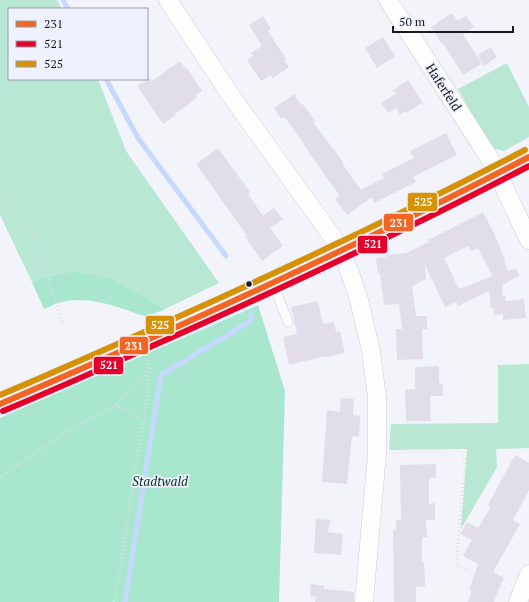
<svg xmlns="http://www.w3.org/2000/svg" width="529" height="602" viewBox="0 0 529 602" font-family="'PT Serif',serif">
<rect width="100%" height="100%" fill="#f2f4fa"/>
<path fill="#b8e7d4" d="M0,0h57l5,9h-53v70h89l28,72 93,132 -54,26 -57,-31 -33,-7 -29,6 -14,5 -32,-67z
M507,63l22,44v30l-25,14 -13,-3 -33,-59z
M529,364v84l-33,1 1,18 -36,62 6,-80 -78,1 2,-26 107,-1v-58z"/>
<path fill="#a9e6ce" d="M75,271l34,7 56,31 -18,8c-28,-9 -59,-23 -88,-14 -5,1 -10,4 -15,6l-12,-27 14,-5z
M258,305l27,86 -6,211h-279v-184z"/>
<g fill="none" stroke-linecap="round" stroke-linejoin="round">
<path stroke="#c4d9fd" stroke-width="5" d="M63,0l5,9
M106,79l32,59 88,118
M125,602l36,-227 91,-55 -1,-7"/>
</g>
<path fill="#e1deea" fill-rule="evenodd" d="M452,13l6,8 8,-5 8,11 -11,7 19,30 -19,11 -20,-32 -1,1 -11,-17z
M263,16l8,13 -3,2 18,28 -2,1 5,7 -16,11 -3,-3 -9,6 -14,-21 6,-4 -2,-3 11,-7 -13,-21z
M383,37l12,19 -18,12 -12,-20z
M491,47l6,10 -13,9 -6,-11z
M180,61l6,8 1,-1 15,23 -6,4 1,3 -22,16 1,1 -13,9 -26,-38 13,-8 2,3z
M408,80l15,23h-1l-16,10 -1,-2 -5,4 -4,-7 -8,5 -7,-10 16,-10 -5,-2z
M294,94l7,11 2,-1 12,17 -2,1 30,40 -1,1 19,27 23,-12 -2,-4 32,-16 -4,-7 36,-18 11,22 -44,22 3,5 -42,21 -2,-6 -25,18 -12,-16 5,-3 -31,-43v-1l-24,-35 -4,2 -7,-11z
M218,148l32,44 -2,2 15,22 11,-8 9,11 -13,9 13,18 -21,15 -17,-24 2,-1 -51,-72z
M483,212l11,21 11,27 -1,1 4,10 8,-3 3,8 -17,9 1,11h2l1,5 18,-2 2,19 -23,2v-6l-9,1v-7h-3l-2,-17 -31,15 -2,-4 -11,5 -20,-42 1,14 -14,7 4,30h11v13h-5l1,30 -26,1 -1,-31h6l-3,-25 -15,1 -4,-31h-2l-2,-16 10,-1v-2l20,-2 23,-11 -1,-2zM468,246l3,5 7,-3 15,29v-1l-34,13 -15,-31z
M318,301l5,23 11,-2 2,10 4,-1 5,22 -19,4 -1,-1 -36,9 -6,-28 14,-3 -6,-27z
M439,366v16l4,3v11h-13l1,25h-25l-1,-31 10,-1v-22z
M341,398l13,1 -1,16 7,1 -1,21 -7,-1 -5,48 -25,-2 5,-72 13,2z
M515,455l14,8v27l-16,30 7,4 -27,48 11,6 -5,10 -5,14h-26l4,-12h-3l9,-26 -15,-8 9,-16 -12,-6 7,-12 11,6 13,-21 -3,-2z
M436,464v14h-7v26l6,-1v17h-9l1,17h-5v25h2l1,24 -9,1v15h-22l-1,-72h3v-10h5l-1,-55z
M316,519l14,1 -2,12 15,2 -2,21 -27,-2z
M311,584l13,2v3l30,3v10h-39l1,-5 -6,-1z"/>
<g fill="none" stroke-linecap="round" stroke-linejoin="round">
<defs>
<path id="lane" d="M273,283l15,39"/>
<path id="street" d="M168,0l61,93 105,146 7,12 10,25 8,24 12,51 6,46v57l-13,148
M388,0l104,162 37,78
M518,602l11,-28"/>
<path id="secondary" d="M0,404c68,-28 135,-59 202,-89 110,-50 220,-101 327,-158"/>
</defs>
<use href="#lane" stroke="#cdced3" stroke-width="10"/>
<use href="#street" stroke="#cdced3" stroke-width="19"/>
<use href="#secondary" stroke="#cdced3" stroke-width="23"/>
<path stroke="#dfe0e1" stroke-width="2.5" stroke-dasharray="1 3" stroke-linecap="butt" d="M0,198c10,6 16,15 23,24 20,32 29,68 40,103
M117,405l33,-37
M393,453l68,-1 3,5 1,9 -9,99 49,24
M0,477l76,-51 41,-21 27,15
M114,602l30,-182 6,-52 -2,-9"/>
<use href="#lane" stroke="#fdfdfe" stroke-width="9"/>
<use href="#street" stroke="#fdfdfe" stroke-width="18"/>
<use href="#secondary" stroke="#fdfdfe" stroke-width="22"/>
<defs>
<path id="bus-1" d="M0,404c61,-26 122,-53 183,-80 117,-53 233,-108 346,-167"/>
<path id="bus-2" d="M3,411c61,-25 122,-53 183,-80 116,-52 231,-106 343,-165"/>
<path id="bus-3" d="M0,395c60,-25 120,-52 180,-79 116,-52 232,-107 345,-166"/>
</defs>
<use href="#bus-1" stroke="#eff2fe" stroke-width="9"/>
<use href="#bus-2" stroke="#eff2fe" stroke-width="9"/>
<use href="#bus-3" stroke="#eff2fe" stroke-width="9"/>
<use href="#bus-1" stroke="#f26522" stroke-width="6"/>
<use href="#bus-2" stroke="#e4002b" stroke-width="6"/>
<use href="#bus-3" stroke="#d69104" stroke-width="6"/>
</g>
<circle fill="#191a1e" stroke="#eff2fe" stroke-width="1.5" cx="249" cy="284" r="3.5"/>
<g text-anchor="middle" stroke-width="3.5" stroke-linejoin="round" paint-order="stroke">
<g font-size="13" fill="#191a1e" stroke="#eff2fe">
<text transform="translate(444 87) rotate(57)" y="5">Haferfeld</text>
</g>
<g font-size="13" font-style="italic" fill="#033523" stroke="#eff2fe">
<text x="160" y="486">Stadtwald</text>
</g>
</g>
<g stroke="#eff2fe" stroke-width="1.5">
<rect x="407" y="192" width="31" height="20" rx="4" fill="#d69104"/>
<rect x="383" y="213" width="31" height="19" rx="4" fill="#f26522"/>
<rect x="357" y="235" width="31" height="19" rx="4" fill="#e4002b"/>
<rect x="145" y="315" width="30" height="20" rx="4" fill="#d69104"/>
<rect x="119" y="336" width="30" height="19" rx="4" fill="#f26522"/>
<rect x="93" y="356" width="31" height="19" rx="4" fill="#e4002b"/>
</g>
<g font-size="11" text-anchor="middle" font-weight="bold" fill="#fff">
<text x="423" y="206">525</text>
<text x="399" y="227">231</text>
<text x="373" y="248">521</text>
<text x="160" y="329">525</text>
<text x="134" y="350">231</text>
<text x="109" y="369">521</text>
</g>
<rect x="8" y="8" width="140" height="72" fill="#eff2fe" stroke="#999ca4"/>
<rect x="16" y="21" width="20" height="6" fill="#f26522" stroke="#999ca4"/>
<text x="44" y="28" font-size="12" fill="#191a1e">231</text>
<rect x="16" y="41" width="20" height="6" fill="#e4002b" stroke="#999ca4"/>
<text x="44" y="48" font-size="12" fill="#191a1e">521</text>
<rect x="16" y="61" width="20" height="6" fill="#d69104" stroke="#999ca4"/>
<text x="44" y="68" font-size="12" fill="#191a1e">525</text>
<path d="M393 26v6h120v-6" fill="none" stroke="#191a1e" stroke-width="2"/>
<text x="399" y="26" font-size="12" fill="#191a1e" stroke="#eff2fe" stroke-width="3" paint-order="stroke">50 m</text>
</svg>
